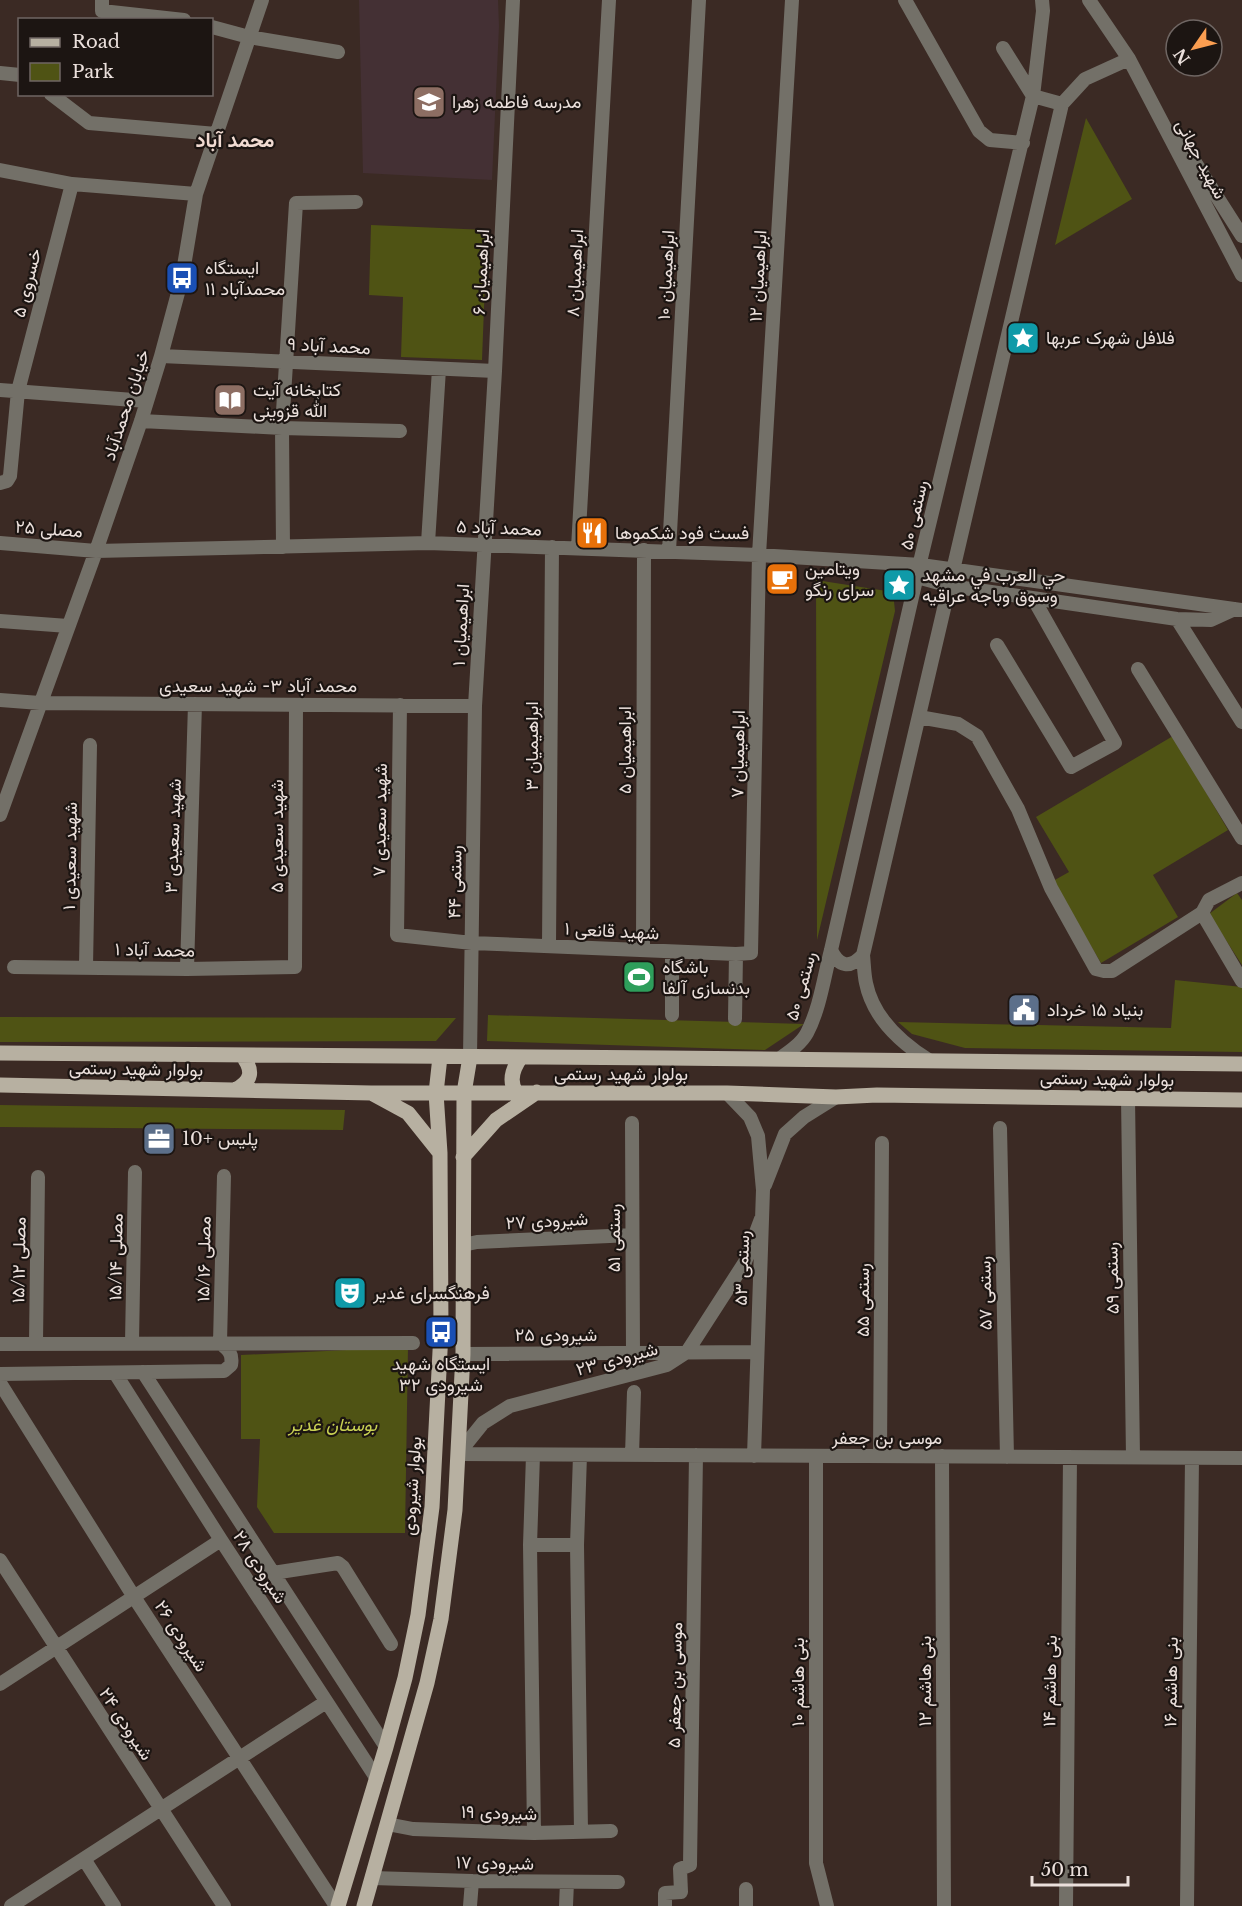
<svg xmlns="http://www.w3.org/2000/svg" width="1242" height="1906" viewBox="0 0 1242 1906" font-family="'Libre Baskerville',Vazirmatn,serif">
<rect width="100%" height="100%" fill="#3b2a24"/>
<path fill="#443034" d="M359,0h139l1,26 -7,154 -129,-7z"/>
<path fill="#4f5314" d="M1086,118l46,81 -77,46z
M371,225l116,5 -5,130 -81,-3 2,-60 -34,-2z
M816,580l77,12 2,19 -78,329z
M1173,736l55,94 -75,45 25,42 -77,46 -48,-82 16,-9 -33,-55z
M1237,893l5,7v65l-33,-51z
M1175,980l67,7v65l-277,-4 -53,-14 -14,-12 273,6z
M488,1015l316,9 -39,26 -278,-9z
M0,1017l456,1 -20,23 -436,1z
M0,1105l345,5 -2,20 -343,-3z
M408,1347l-3,186h-131l-17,-26 3,-68h-19v-84z"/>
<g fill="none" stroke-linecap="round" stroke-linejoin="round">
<path stroke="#737068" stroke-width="14" d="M102,0v11l82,9
M905,0l74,131 11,9 33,3
M1089,0l40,59 113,216
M212,27l37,10 89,15
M1003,48l30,48 29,8
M0,73l20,2
M51,94l38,29 127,11
M1177,134l65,102
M0,170l72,14 124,10
M161,356l334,15
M0,390l147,11
M141,421l141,7 118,3
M0,483l7,-2 3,-5 8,-85 54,-207
M0,543l96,8 332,-8 331,12 162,10 321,45
M428,543l11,-174
M283,547l-1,-119 14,-225 60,-1
M578,548l31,-548
M669,551l30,-551
M911,573l6,4 33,9 227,33 34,1 24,-11
M1177,619l65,103
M0,621l68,5
M997,645l74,122 44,-24 -82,-145
M1138,669l104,169
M0,700l40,3 435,3
M400,705l-3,230 75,8 264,11 15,-1 8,-398 33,-555
M919,717l39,7 19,12 41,73 33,79 45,81 8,2h8l90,-58 40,68
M0,815l96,-264 45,-130 20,-65 21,-78 14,-84 66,-194
M1202,913l7,-13 33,-17
M549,946l3,-399
M643,950l1,-400
M831,950c8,17 19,19 32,5
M672,952v63
M14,967l173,2 108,-2 1,-262
M86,967l4,-222
M187,969l8,-265
M735,1019l1,-65
M470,1057l5,-351 20,-335 18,-371
M779,1059c10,-7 22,-15 28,-26 13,-25 17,-56 24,-83l90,-392 112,-462 10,-85 -1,-11
M930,1061c-29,-18 -57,-43 -64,-78 -2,-9 -2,-19 -3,-28l199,-851 23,-25 44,-20
M727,1093l23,24 8,19 5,54 -9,266
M1128,1098l5,359
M632,1123l1,230
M1000,1128l7,329
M765,1185l20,-51 19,-17 32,-20
M463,1245l14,-3 155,-7
M36,1343l2,-166
M132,1343l3,-171
M220,1343l4,-167
M0,1344l413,-1
M463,1354l294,-2
M143,1372l243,375
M115,1373l106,167 156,239
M0,1374l224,-3 7,-6c2,-11 -2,-15 -11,-22
M0,1383l134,214 202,309
M458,1454l784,4
M458,1454l25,-31 27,-17 157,-41 20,-13 58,-90 16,-43
M533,1455l-3,90 4,288
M580,1455l-3,90 4,287
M632,1455l2,-63
M816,1456v407l11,43
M880,1456l2,-313
M942,1456l2,450
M530,1545h47
M0,1560l224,346
M273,1573l65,-10 5,4 48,77
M0,1684l221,-144
M387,1824l26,5 121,4 77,-2
M84,1859l30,47
M372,1878l100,3 146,1
M746,1889v17
M11,1906l315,-204
M470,1906l2,-25
M566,1906l1,-24
M665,1906v-13l16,-1 -1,-23 10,-4 6,-410
M1066,1906l4,-449
M1187,1906l5,-448"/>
<path stroke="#b7b0a1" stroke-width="15" d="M0,1053l667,5 575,6
M0,1085l371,8h356l109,4 41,-2 365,5
M235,1090c17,-9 19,-19 7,-35
M516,1092c-8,-12 -3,-24 5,-35
M373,1094l35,19 32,40
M463,1157l33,-37 41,-28
M338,1906l48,-159 19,-69 13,-63 14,-108 9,-175 -1,-179 -4,-60 4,-36
M364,1906l63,-223 14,-64 14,-109 8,-156 1,-261 6,-36"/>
</g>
<defs>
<symbol id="school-square" viewBox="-11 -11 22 22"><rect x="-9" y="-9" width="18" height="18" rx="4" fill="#8d6e63" stroke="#1c1512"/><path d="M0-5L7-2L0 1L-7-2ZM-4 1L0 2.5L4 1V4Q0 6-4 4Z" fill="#fff"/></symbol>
<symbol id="bus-square" viewBox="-11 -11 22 22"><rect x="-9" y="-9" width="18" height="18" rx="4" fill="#1a4fb4" stroke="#1c1512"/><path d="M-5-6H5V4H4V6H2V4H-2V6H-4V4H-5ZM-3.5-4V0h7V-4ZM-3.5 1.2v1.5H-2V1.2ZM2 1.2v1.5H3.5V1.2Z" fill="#fff"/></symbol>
<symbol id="sight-square" viewBox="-11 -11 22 22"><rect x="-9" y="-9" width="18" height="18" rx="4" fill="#0f9aa8" stroke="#1c1512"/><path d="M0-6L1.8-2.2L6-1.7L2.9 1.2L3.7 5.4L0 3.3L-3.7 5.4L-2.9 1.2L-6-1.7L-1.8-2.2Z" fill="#fff"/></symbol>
<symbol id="library-square" viewBox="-11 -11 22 22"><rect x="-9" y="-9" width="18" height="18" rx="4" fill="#8d6e63" stroke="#1c1512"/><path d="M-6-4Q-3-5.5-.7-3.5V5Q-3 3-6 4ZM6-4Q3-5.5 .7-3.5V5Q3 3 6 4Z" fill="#fff"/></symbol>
<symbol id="restaurant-square" viewBox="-11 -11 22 22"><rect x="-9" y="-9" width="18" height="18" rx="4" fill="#e8710a" stroke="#1c1512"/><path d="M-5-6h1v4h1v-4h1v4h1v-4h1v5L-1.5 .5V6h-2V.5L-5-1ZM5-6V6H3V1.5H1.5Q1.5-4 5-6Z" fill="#fff"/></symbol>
<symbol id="cafe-square" viewBox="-11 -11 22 22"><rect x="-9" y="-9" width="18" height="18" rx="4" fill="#e8710a" stroke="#1c1512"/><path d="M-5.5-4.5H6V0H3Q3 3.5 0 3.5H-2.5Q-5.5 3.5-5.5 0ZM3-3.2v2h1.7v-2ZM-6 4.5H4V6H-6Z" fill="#fff"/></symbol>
<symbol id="stadium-square" viewBox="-11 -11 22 22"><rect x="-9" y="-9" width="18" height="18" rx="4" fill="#2e9e5b" stroke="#1c1512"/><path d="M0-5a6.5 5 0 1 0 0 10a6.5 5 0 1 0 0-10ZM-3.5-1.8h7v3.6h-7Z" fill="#fff"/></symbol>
<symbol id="civic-square" viewBox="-11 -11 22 22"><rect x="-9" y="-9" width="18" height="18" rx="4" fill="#5c6f8a" stroke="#1c1512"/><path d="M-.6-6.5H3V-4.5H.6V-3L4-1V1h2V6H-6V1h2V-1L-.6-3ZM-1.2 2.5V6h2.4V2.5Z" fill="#fff"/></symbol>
<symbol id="office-square" viewBox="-11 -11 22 22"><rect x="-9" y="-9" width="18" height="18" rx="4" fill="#5c6f8a" stroke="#1c1512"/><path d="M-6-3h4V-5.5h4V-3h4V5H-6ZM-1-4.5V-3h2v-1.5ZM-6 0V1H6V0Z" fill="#fff"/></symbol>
<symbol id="theatre-square" viewBox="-11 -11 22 22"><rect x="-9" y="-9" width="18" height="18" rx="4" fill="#0f9aa8" stroke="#1c1512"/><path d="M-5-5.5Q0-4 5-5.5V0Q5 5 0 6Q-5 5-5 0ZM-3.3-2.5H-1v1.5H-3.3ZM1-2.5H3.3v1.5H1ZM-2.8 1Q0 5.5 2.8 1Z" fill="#fff"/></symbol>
</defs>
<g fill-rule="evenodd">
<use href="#school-square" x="410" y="83" width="38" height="38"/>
<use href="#bus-square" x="163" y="259" width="38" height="38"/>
<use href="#sight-square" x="1004" y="319" width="38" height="38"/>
<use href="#library-square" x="211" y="381" width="38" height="38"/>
<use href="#restaurant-square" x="573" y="514" width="38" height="38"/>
<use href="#cafe-square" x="763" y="560" width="38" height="38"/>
<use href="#sight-square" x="880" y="566" width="38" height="38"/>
<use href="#stadium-square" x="620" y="958" width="38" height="38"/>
<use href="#civic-square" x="1005" y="991" width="38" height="38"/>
<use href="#office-square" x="140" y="1120" width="38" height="38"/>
<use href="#theatre-square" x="331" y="1274" width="38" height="38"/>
<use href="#bus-square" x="422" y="1313" width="38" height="38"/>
</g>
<g text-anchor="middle" stroke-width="4.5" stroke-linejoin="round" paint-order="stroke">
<g font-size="18" fill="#ebe0dc" stroke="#1c1512" text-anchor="start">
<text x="452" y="108">مدرسه فاطمه زهرا</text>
<text x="205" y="274">ایستگاه<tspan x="205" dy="21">محمدآباد ۱۱</tspan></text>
<text x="1046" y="344">فلافل شهرک عربها</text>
<text x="253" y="396">کتابخانه آیت<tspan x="253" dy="21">الله قزوینی</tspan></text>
<text x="615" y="539">فست فود شکموها</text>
<text x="805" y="575">ویتامین<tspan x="805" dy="21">سرای رنگو</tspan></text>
<text x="922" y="581">حي العرب في مشهد<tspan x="922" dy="21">وسوق وباجه عراقيه</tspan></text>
<text x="662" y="973">باشگاه<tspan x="662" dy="21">بدنسازی آلفا</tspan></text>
<text x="1047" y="1016">بنیاد ۱۵ خرداد</text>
<text x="182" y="1145">پلیس +10</text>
<text x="373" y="1299">فرهنگسرای غدیر</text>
<text x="441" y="1370" text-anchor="middle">ایستگاه شهید<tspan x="441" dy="21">شیرودی ۳۲</tspan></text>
</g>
<g font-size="18" fill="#ebe0dc" stroke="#1c1512">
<text transform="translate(1201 159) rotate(62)" y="6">شهید جهانی</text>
<text transform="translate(481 272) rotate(-87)" y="6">ابراهیمیان ۶</text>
<text transform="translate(575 273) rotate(-87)" y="6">ابراهیمیان ۸</text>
<text transform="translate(666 275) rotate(-87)" y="6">ابراهیمیان ۱۰</text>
<text transform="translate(758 276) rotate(-87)" y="6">ابراهیمیان ۱۲</text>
<text transform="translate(27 283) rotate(-76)" y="6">خسروی ۵</text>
<text transform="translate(329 346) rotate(3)" y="6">محمد آباد ۹</text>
<text transform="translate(126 405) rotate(-72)" y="6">خیابان محمدآباد</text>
<text transform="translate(914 515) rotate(-77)" y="6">رستمی ۵۰</text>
<text transform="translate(499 528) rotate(2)" y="6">محمد آباد ۵</text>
<text transform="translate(49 529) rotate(4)" y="6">مصلی ۲۵</text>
<text transform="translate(461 625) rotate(-87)" y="6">ابراهیمیان ۱</text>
<text x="258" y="692">محمد آباد ۳- شهید سعیدی</text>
<text transform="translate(532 746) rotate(-90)" y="6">ابراهیمیان ۳</text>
<text transform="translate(625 750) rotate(-90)" y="6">ابراهیمیان ۵</text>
<text transform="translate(738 754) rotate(-89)" y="6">ابراهیمیان ۷</text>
<text transform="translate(380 820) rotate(-89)" y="6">شهید سعیدی ۷</text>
<text transform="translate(173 836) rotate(-88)" y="6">شهید سعیدی ۳</text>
<text transform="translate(277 836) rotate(-90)" y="6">شهید سعیدی ۵</text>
<text transform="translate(70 856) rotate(-89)" y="6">شهید سعیدی ۱</text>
<text transform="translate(455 882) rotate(-89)" y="6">رستمی ۴۴</text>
<text transform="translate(612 931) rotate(3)" y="6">شهید قانعی ۱</text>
<text transform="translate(155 950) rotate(1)" y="6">محمد آباد ۱</text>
<text transform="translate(801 986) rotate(-74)" y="6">رستمی ۵۰</text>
<text transform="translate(136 1069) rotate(1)" y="6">بولوار شهید رستمی</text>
<text x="621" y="1080">بولوار شهید رستمی</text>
<text transform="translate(1107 1079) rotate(1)" y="6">بولوار شهید رستمی</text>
<text transform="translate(547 1221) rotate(-3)" y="6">شیرودی ۲۷</text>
<text transform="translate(614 1238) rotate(-90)" y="6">رستمی ۵۱</text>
<text transform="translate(116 1257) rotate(-89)" y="6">مصلی ۱۵/۱۴</text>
<text transform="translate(204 1259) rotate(-89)" y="6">مصلی ۱۵/۱۶</text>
<text transform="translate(19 1260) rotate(-89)" y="6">مصلی ۱۵/۱۲</text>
<text transform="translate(742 1268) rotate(-88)" y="6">رستمی ۵۳</text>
<text transform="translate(1112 1278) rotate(-91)" y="6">رستمی ۵۹</text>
<text transform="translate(985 1293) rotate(-91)" y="6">رستمی ۵۷</text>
<text transform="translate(863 1300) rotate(-90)" y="6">رستمی ۵۵</text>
<text x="556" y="1341">شیرودی ۲۵</text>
<text transform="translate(617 1359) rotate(-15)" y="6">شیرودی ۲۳</text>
<text x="887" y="1444">موسی بن جعفر</text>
<text transform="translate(412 1486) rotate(-86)" y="6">بولوار شیرودی</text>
<text transform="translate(260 1567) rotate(57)" y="6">شیرودی ۲۸</text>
<text transform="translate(181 1636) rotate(57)" y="6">شیرودی ۲۶</text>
<text transform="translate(925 1681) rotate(-90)" y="6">بنی هاشم ۱۲</text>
<text transform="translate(1050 1681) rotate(-89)" y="6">بنی هاشم ۱۴</text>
<text transform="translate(798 1682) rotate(-90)" y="6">بنی هاشم ۱۰</text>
<text transform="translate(1171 1682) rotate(-89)" y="6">بنی هاشم ۱۶</text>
<text transform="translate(675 1685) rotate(-89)" y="6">موسی بن جعفر ۵</text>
<text transform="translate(126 1724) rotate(57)" y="6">شیرودی ۲۴</text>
<text transform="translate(499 1813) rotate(2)" y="6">شیرودی ۱۹</text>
<text transform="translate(495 1863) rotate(1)" y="6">شیرودی ۱۷</text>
</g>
<g font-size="18" font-style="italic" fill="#c9d153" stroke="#1c1512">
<text x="333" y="1431">بوستان غدیر</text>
</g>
<g font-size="20" font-weight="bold" fill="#f1dbd2" stroke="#1c1512">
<text x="235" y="147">محمد آباد</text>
</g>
</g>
<rect x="18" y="18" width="195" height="78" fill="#1c1512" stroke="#6f6663" stroke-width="1.5"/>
<rect x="30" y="38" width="30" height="9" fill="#b7b0a1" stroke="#6f6663" stroke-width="1.5"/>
<text x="72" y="48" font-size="18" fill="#ebe0dc">Road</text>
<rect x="30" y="63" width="30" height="18" fill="#4f5314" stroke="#6f6663" stroke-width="1.5"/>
<text x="72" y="78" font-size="18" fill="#ebe0dc">Park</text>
<g transform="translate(1194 48) rotate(235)"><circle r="28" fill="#1c1512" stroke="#6f6663" stroke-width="1.5"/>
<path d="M0-4.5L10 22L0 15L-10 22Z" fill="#fb9e51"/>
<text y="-9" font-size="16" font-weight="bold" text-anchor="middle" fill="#ebe0dc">N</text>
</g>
<path d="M1032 1876v9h96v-9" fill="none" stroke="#ebe0dc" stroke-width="3"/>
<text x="1041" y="1876" font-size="18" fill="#ebe0dc" stroke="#1c1512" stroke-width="4.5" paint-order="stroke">50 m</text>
</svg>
